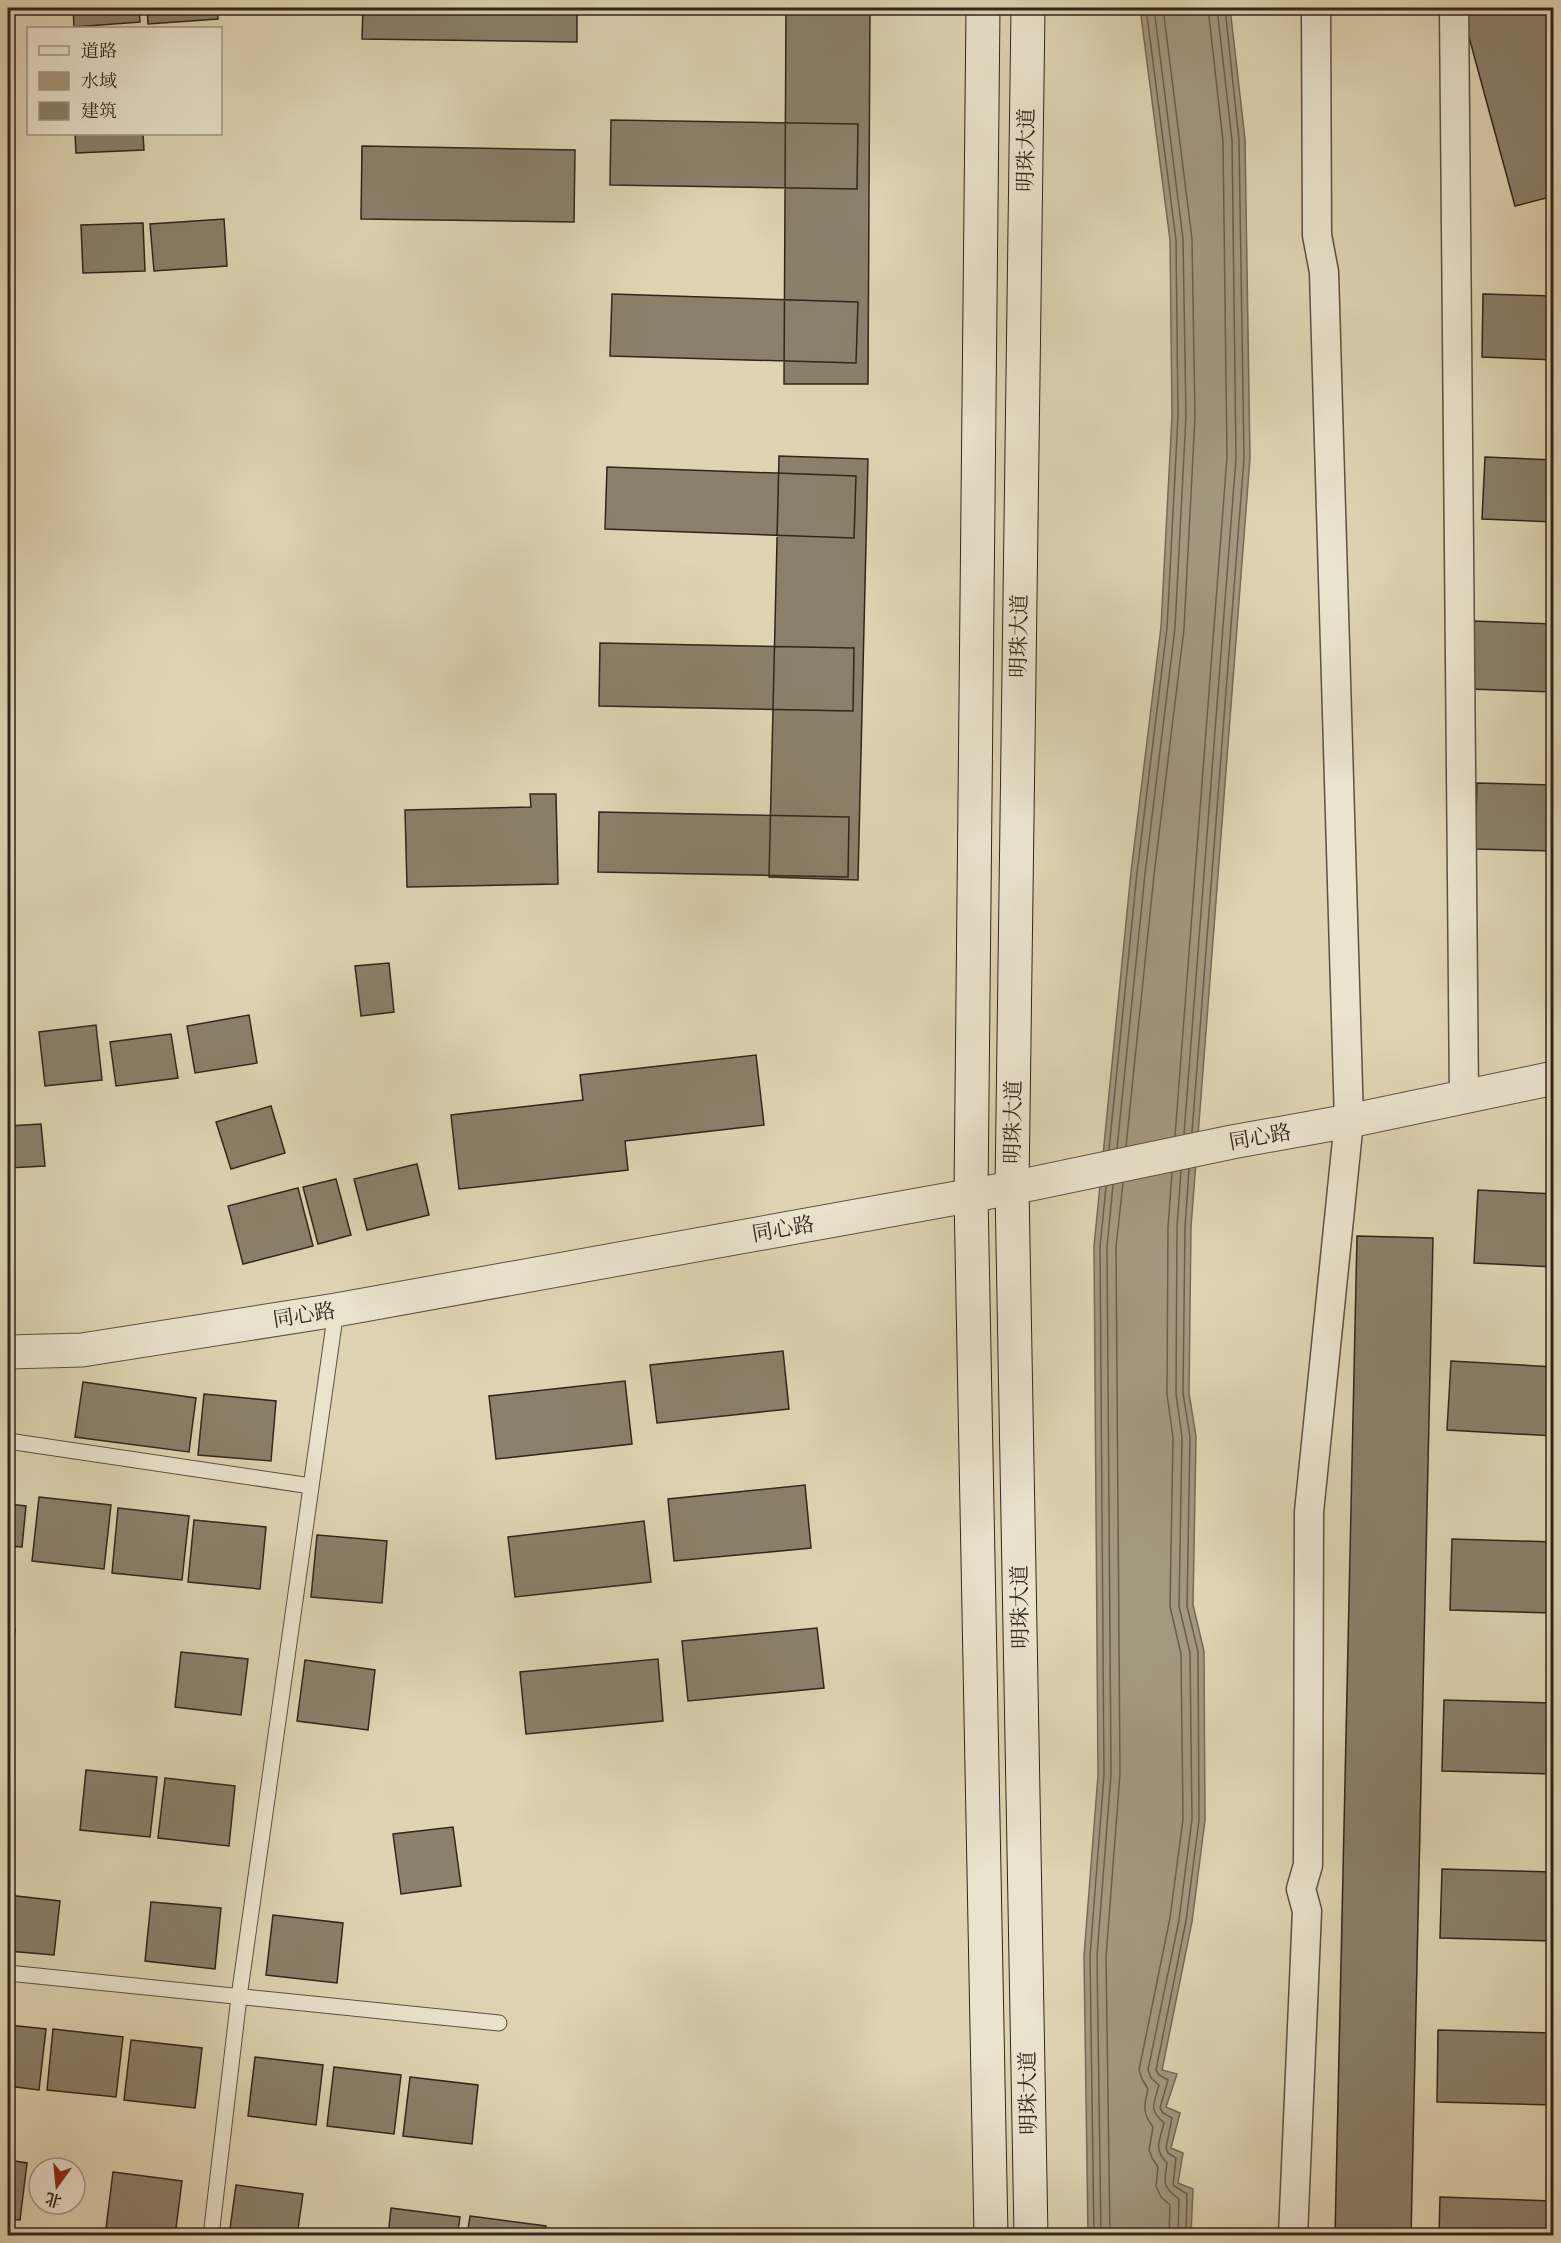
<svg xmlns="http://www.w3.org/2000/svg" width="1561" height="2243" viewBox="0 0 1561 2243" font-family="Vollkorn,'Noto Serif SC',serif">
<rect width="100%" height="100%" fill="#ded4b3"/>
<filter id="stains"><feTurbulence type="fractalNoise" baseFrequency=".00333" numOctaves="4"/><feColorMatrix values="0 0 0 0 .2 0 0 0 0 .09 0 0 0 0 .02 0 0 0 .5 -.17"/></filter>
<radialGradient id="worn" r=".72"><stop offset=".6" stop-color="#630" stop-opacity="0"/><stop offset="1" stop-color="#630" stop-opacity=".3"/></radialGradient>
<path fill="#a39880" stroke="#756a58" stroke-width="1.5" d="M1140,8h90l15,131 5,319 -59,769 -2,166 7,43 -3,169 11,46 1,169 -13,102 -30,148 15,4 -11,33 14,6 -9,35 12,5 -5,30 15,6 -2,46 -103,1 -4,-280 14,-181 -4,-529 37,-374 30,-245 11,-211 -2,-176z"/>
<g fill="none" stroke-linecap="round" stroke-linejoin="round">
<path stroke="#6a5e4e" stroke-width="1.5" d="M1192,1132l52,-674 -5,-318 -14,-132
M1184,1134l52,-676 -4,-318 -15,-132
M1175,1136l52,-679 -4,-316 -15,-133
M1126,1146l28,-271 30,-246 11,-212 -3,-178 -29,-231
M1117,1148l28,-274 30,-246 11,-212 -3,-177 -29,-231
M1109,1149l28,-276 30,-245 11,-212 -2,-176 -30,-232
M1094,2236l-4,-280 14,-181 -4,-528 6,-60
M1101,2236l-4,-280 14,-182 -4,-527 6,-62
M1110,2236l-4,-279 14,-183 -4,-527 7,-64
M1169,2236l1,-31 -9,-8 -5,-11 2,-19 -6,-9 -3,-8 4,-23c-11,-14 -9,-22 -5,-38l-6,-10 -3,-9 31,-152 13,-99 -2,-165 -11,-48 3,-168 -6,-44 1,-167 4,-54
M1178,2236l1,-37c-17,-13 -15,-15 -12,-36 -14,-14 -7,-23 -3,-40 -16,-14 -10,-19 -5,-38l-8,-7 -3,-8 31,-150 13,-101 -2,-166 -11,-47 3,-169 -6,-43 1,-167 4,-56
M1186,2236l1,-42 -14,-9 3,-27 -8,-5 -2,-5 6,-30 -9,-5 -3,-5 8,-28 -9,-5 -3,-5 30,-149 13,-101 -1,-168 -11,-46 3,-169 -7,-44 2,-166 4,-58"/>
</g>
<path fill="#8a806b" stroke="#30251d" stroke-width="1.5" d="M73,8h66l1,14 -66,5z
M147,8h71v11l-70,5z
M363,8h214v34l-215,-3z
M646,8h215v4z
M786,8h84l-2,376h-84z
M1492,8h62v188l-39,10 -52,-191z
M611,120l247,4 -1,65 -247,-4z
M75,134h68l1,16 -68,3z
M362,146l213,4 -1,72 -213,-3z
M224,219l3,47 -73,5 -4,-47z
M143,223l2,48 -62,2 -2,-48z
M612,294l246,8 -2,61 -246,-7z
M1483,294l71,2v64l-72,-3z
M779,456l89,3 -10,421 -89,-3z
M1485,457l69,3v62l-72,-3z
M607,467l249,9 -2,62 -249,-9z
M1473,621l81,3v68l-84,-3z
M600,643l254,5 -1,63 -254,-5z
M1477,783l77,2v66l-79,-2z
M530,794h26l2,90 -151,3 -2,-77 126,-3z
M599,812l250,5 -1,60 -250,-5z
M389,963l5,49 -33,4 -6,-50z
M249,1015l8,48 -62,10 -8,-47z
M96,1025l6,55 -57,6 -6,-54z
M171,1034l7,44 -62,8 -6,-44z
M756,1055l8,70 -139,16 3,29 -169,19 -8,-74 132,-15 -3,-25z
M271,1106l14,47 -54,16 -15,-47z
M41,1124l4,42 -37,2v-42z
M417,1164l12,51 -62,15 -13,-51z
M336,1179l15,56 -33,9 -15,-57z
M298,1188l15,58 -70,18 -15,-58z
M1478,1190l76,4v73l-80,-4z
M1357,1236l76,2 -22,998h-76z
M783,1351l6,58 -132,14 -7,-58z
M1451,1361l103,6v69l-107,-6z
M625,1381l7,63 -136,15 -7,-63z
M83,1382l113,16 -7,54 -114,-15z
M204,1394l72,7 -5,60 -73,-6z
M805,1485l6,63 -137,13 -6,-62z
M39,1497l72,8 -7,64 -72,-8z
M8,1504l18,2 -4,41 -14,-1z
M118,1508l71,8 -7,64 -70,-7z
M194,1520l72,7 -6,62 -72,-7z
M644,1521l7,61 -136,15 -7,-60z
M317,1535l70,6 -5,62 -71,-6z
M1452,1539l102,3v71l-104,-3z
M8,1628l7,1 -7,61z
M817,1628l7,60 -136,13 -6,-60z
M181,1652l67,7 -7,56 -66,-8z
M658,1659l5,62 -137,13 -6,-62z
M305,1660l70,10 -7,60 -71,-9z
M1444,1700l110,3v71l-112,-3z
M86,1770l71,7 -7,60 -70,-7z
M165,1778l70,8 -6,60 -71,-8z
M453,1827l8,59 -60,8 -8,-60z
M1442,1869l112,3v69l-114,-3z
M8,1895l52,6 -6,54 -46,-4z
M151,1902l70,6 -6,61 -70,-8z
M273,1915l70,8 -6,60 -71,-8z
M8,2025l38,4 -7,61 -31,-4z
M53,2029l70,8 -7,60 -69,-7z
M1438,2030l116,3v72l-117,-3z
M131,2040l71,8 -7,60 -71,-8z
M255,2057l68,8 -7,60 -68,-9z
M334,2067l67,8 -7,59 -67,-8z
M410,2077l68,8 -6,59 -69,-8z
M8,2160l19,3 -7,57 -12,-1z
M113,2172l69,9 -7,55 -69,-8z
M236,2185l67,9 -6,42h-68z
M1440,2197l114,4v35h-115z
M391,2208l69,9 -3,19h-69z
M470,2216l76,10 -1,10h-78z"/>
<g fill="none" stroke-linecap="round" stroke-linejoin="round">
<defs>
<path id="service" d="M8,1441l303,45
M8,1973l491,50
M211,2236l28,-239 97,-687"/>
<path id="minor" d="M1454,8l10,1089
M1293,2236l14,-325 -6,-22 7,-24 1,-353 40,-391 -25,-849 -7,-37 -1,-227"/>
<path id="tertiary" d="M8,1352l74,-2 254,-40 676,-122 220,-46 117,-21 205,-43"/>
<path id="secondary" d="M983,8l-12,1187 20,1041
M1028,8l-16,1180 19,1048"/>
</defs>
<use href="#service" stroke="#5c5142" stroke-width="17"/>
<use href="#minor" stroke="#5c5142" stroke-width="31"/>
<use href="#tertiary" stroke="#5c5142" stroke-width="35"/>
<use href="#secondary" stroke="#30251d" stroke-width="35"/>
<use href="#service" stroke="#eae3ce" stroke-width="15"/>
<use href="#minor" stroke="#eae3ce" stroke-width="28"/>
<use href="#tertiary" stroke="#eae3ce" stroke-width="33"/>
<use href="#secondary" stroke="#eae3ce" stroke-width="33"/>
</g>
<g text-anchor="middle" stroke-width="4.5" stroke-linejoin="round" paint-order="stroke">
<g font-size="21" fill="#30251d" stroke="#eae3ce">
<text transform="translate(1026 150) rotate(-89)" y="7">明珠大道</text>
<text transform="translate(1019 636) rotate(-89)" y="7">明珠大道</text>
<text transform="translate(1013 1122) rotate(-89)" y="7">明珠大道</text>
<text transform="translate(1260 1137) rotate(-10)" y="7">同心路</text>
<text transform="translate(783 1229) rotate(-10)" y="7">同心路</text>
<text transform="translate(304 1315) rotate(-9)" y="7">同心路</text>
<text transform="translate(1020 1607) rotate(-91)" y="7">明珠大道</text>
<text transform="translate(1028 2093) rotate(-91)" y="7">明珠大道</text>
</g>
</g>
<rect width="1561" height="2243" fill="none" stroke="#ded4b3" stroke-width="30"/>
<rect x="9" y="9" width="1543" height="2225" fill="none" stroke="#30251d" stroke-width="3"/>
<rect x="15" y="15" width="1531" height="2213" fill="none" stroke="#30251d" stroke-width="1.5"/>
<rect x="27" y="27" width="195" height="108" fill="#eae3ce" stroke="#a09787" stroke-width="1.5"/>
<rect x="39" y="46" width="30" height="9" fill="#eae3ce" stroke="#a09787" stroke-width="1.5"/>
<text x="81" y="57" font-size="18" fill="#30251d">道路</text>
<rect x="39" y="72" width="30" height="18" fill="#a39880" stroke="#a09787" stroke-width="1.5"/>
<text x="81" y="87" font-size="18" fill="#30251d">水域</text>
<rect x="39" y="102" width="30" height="18" fill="#8a806b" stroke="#a09787" stroke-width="1.5"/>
<text x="81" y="117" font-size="18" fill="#30251d">建筑</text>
<g transform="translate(57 2186) rotate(195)"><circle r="28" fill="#eae3ce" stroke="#a09787" stroke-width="1.5"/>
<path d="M0-4.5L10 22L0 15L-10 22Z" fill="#8f2418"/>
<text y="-9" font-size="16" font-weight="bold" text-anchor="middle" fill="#30251d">北</text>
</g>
<rect width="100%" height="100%" filter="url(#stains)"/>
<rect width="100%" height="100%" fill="url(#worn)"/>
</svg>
